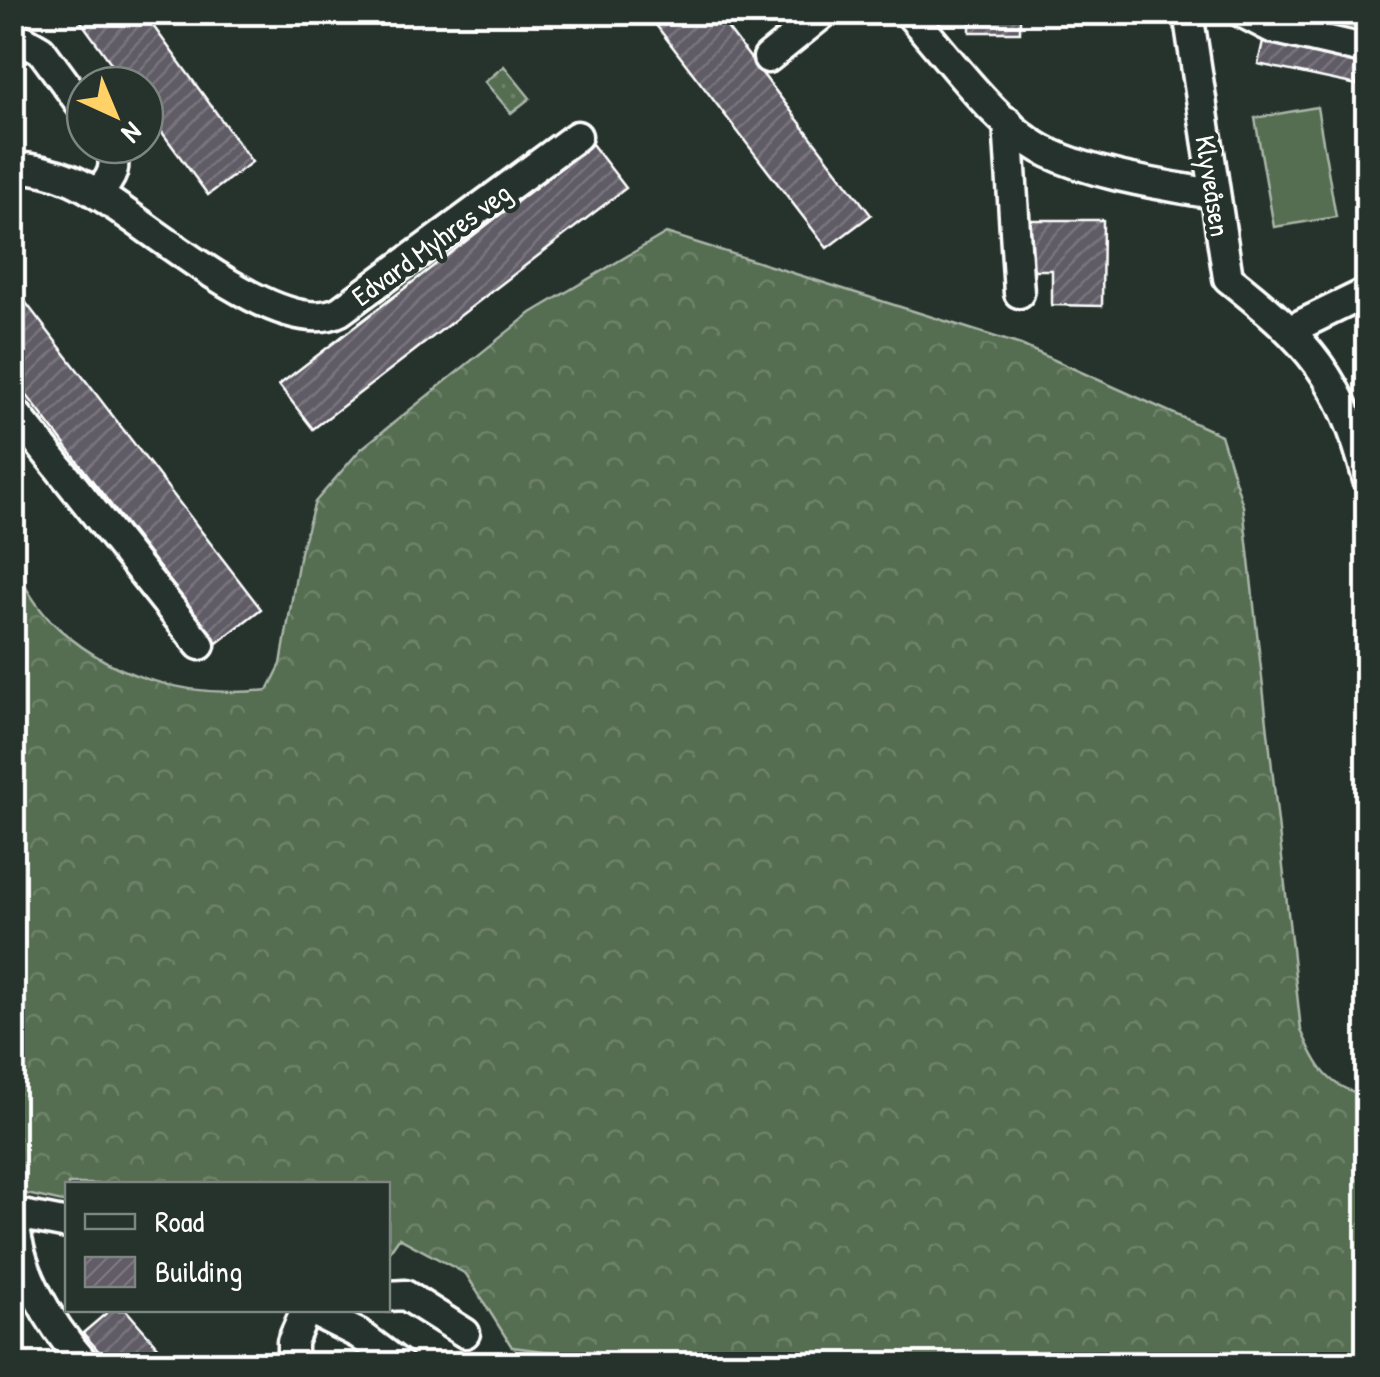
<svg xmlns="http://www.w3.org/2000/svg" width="1380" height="1377" font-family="'Patrick Hand',sans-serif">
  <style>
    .grass { fill: url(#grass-dots); stroke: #aab6a8; stroke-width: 2.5 }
    .forest { fill: url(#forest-crowns); stroke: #aab6a8; stroke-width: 2.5 }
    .pitch { fill: #556d51; stroke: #aab6a8; stroke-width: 2.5 }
    .building { fill: url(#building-hatch); stroke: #fff; stroke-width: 2.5 }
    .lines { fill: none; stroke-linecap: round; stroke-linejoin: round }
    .minor-casing { stroke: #fff; stroke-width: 35 }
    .minor { stroke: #26332d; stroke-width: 28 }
    .labels { text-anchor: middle; stroke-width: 9; stroke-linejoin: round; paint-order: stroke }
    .street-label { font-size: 28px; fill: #fff; stroke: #26332d }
  </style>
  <defs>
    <pattern id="grass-dots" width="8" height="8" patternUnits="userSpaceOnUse" patternTransform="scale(2.5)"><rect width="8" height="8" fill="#556d51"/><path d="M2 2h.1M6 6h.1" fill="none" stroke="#6e836b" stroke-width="1.8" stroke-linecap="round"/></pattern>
    <pattern id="forest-crowns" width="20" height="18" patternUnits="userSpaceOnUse" patternTransform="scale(2.5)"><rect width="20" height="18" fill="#556d51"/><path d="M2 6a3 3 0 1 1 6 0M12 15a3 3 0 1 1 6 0" fill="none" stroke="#6e836b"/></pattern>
    <pattern id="building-hatch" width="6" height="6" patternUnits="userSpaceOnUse" patternTransform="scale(2.5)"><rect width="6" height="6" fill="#615c66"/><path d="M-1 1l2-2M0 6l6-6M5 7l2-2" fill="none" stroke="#79747d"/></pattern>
  </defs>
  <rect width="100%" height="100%" fill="#26332d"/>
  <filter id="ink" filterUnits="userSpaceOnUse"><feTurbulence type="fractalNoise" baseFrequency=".01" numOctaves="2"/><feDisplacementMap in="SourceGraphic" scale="20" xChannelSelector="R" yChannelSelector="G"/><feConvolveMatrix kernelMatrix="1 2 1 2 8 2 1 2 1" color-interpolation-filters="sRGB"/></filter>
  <g filter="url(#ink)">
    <!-- grass -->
    <path class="grass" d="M504,66L530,98L511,113L485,82Z"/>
    <!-- forest -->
    <path class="forest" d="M666,233L1021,345L1221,435L1243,506L1301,1030C1317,1065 1326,1088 1367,1095V1364H645L512,1347L466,1274L399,1238L388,1254V1184H68L67,1203L13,1191V567C24,583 34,604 48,618C107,678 187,699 268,690L281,664L300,552L315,502L361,449L531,313Z"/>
    <!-- pitch -->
    <path class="pitch" d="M1317,107L1336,217L1274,227L1255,118Z"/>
    <!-- building -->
    <g class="building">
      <path d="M74,12H143L252,162L208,195L145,109V85H127Z"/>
      <path d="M646,12H715L871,215L827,248Z"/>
      <rect x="970" y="12" width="50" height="20"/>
      <path d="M1321,12H1368V29L1319,20Z"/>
      <path d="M1263,41L1362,61L1357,85L1258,64Z"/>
      <path d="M592,144L626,188L313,429L279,385Z"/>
      <path d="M1028,220H1103L1102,306L1052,305V270H1028Z"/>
      <path d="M20,295L261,609L217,643L12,376V301Z"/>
      <path d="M110,1310H126L173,1364H110L83,1333Z"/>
    </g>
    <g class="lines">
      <!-- minor casing -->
      <g class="minor-casing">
        <g id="minor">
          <path d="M908,12C946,54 998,129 1049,153C1098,176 1159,184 1212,194"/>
          <path d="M1188,12L1228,278C1310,343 1341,377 1368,480"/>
          <path d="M1241,12L1272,28L1359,48"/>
          <path d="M12,47L24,40L41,50L85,110"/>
          <path d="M768,58L825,12"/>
          <path d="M1008,122L1019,293"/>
          <path d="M12,167C33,168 53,172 72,180C133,207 275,345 340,311L577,136"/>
          <path d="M97,194C113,177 117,168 111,145"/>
          <path d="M1292,329L1368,292"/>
          <path d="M12,409L200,645"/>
          <path d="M12,1213L68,1224"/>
          <path d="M14,1213C16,1269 49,1323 85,1364"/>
          <path d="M388,1296L405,1295L465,1333"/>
          <path d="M311,1310L359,1334L399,1364"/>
          <path d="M292,1364V1342L306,1310"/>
        </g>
      </g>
      <!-- minor -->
      <use href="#minor" class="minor"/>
    </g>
  </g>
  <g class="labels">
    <!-- street labels -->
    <g class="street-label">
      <text transform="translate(1213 186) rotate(81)" y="10">Klyveåsen</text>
      <text transform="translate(431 244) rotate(-36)" y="10">Edvard Myhres veg</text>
    </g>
  </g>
  <!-- margin -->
  <rect width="1380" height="1377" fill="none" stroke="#26332d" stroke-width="50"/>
  <rect x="25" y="25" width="1330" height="1327" fill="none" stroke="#fff" stroke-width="4" filter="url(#ink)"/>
  <!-- legend -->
  <rect x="65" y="1182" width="325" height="130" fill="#26332d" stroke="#7d8581" stroke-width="2.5"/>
  <rect x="85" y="1214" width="50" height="15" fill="#26332d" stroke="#7d8581" stroke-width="2.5"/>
  <text x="155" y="1232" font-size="30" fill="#ffffff">Road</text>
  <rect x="85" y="1257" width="50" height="30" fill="url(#building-hatch)" stroke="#7d8581" stroke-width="2.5"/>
  <text x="155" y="1282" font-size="30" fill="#ffffff">Building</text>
  <!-- north arrow -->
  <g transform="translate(115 115) rotate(136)"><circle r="48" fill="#26332d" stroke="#7d8581" stroke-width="2.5"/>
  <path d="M0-8L18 38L0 25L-18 38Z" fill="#ffd166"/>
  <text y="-15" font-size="28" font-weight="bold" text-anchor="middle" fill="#ffffff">N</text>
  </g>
</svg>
